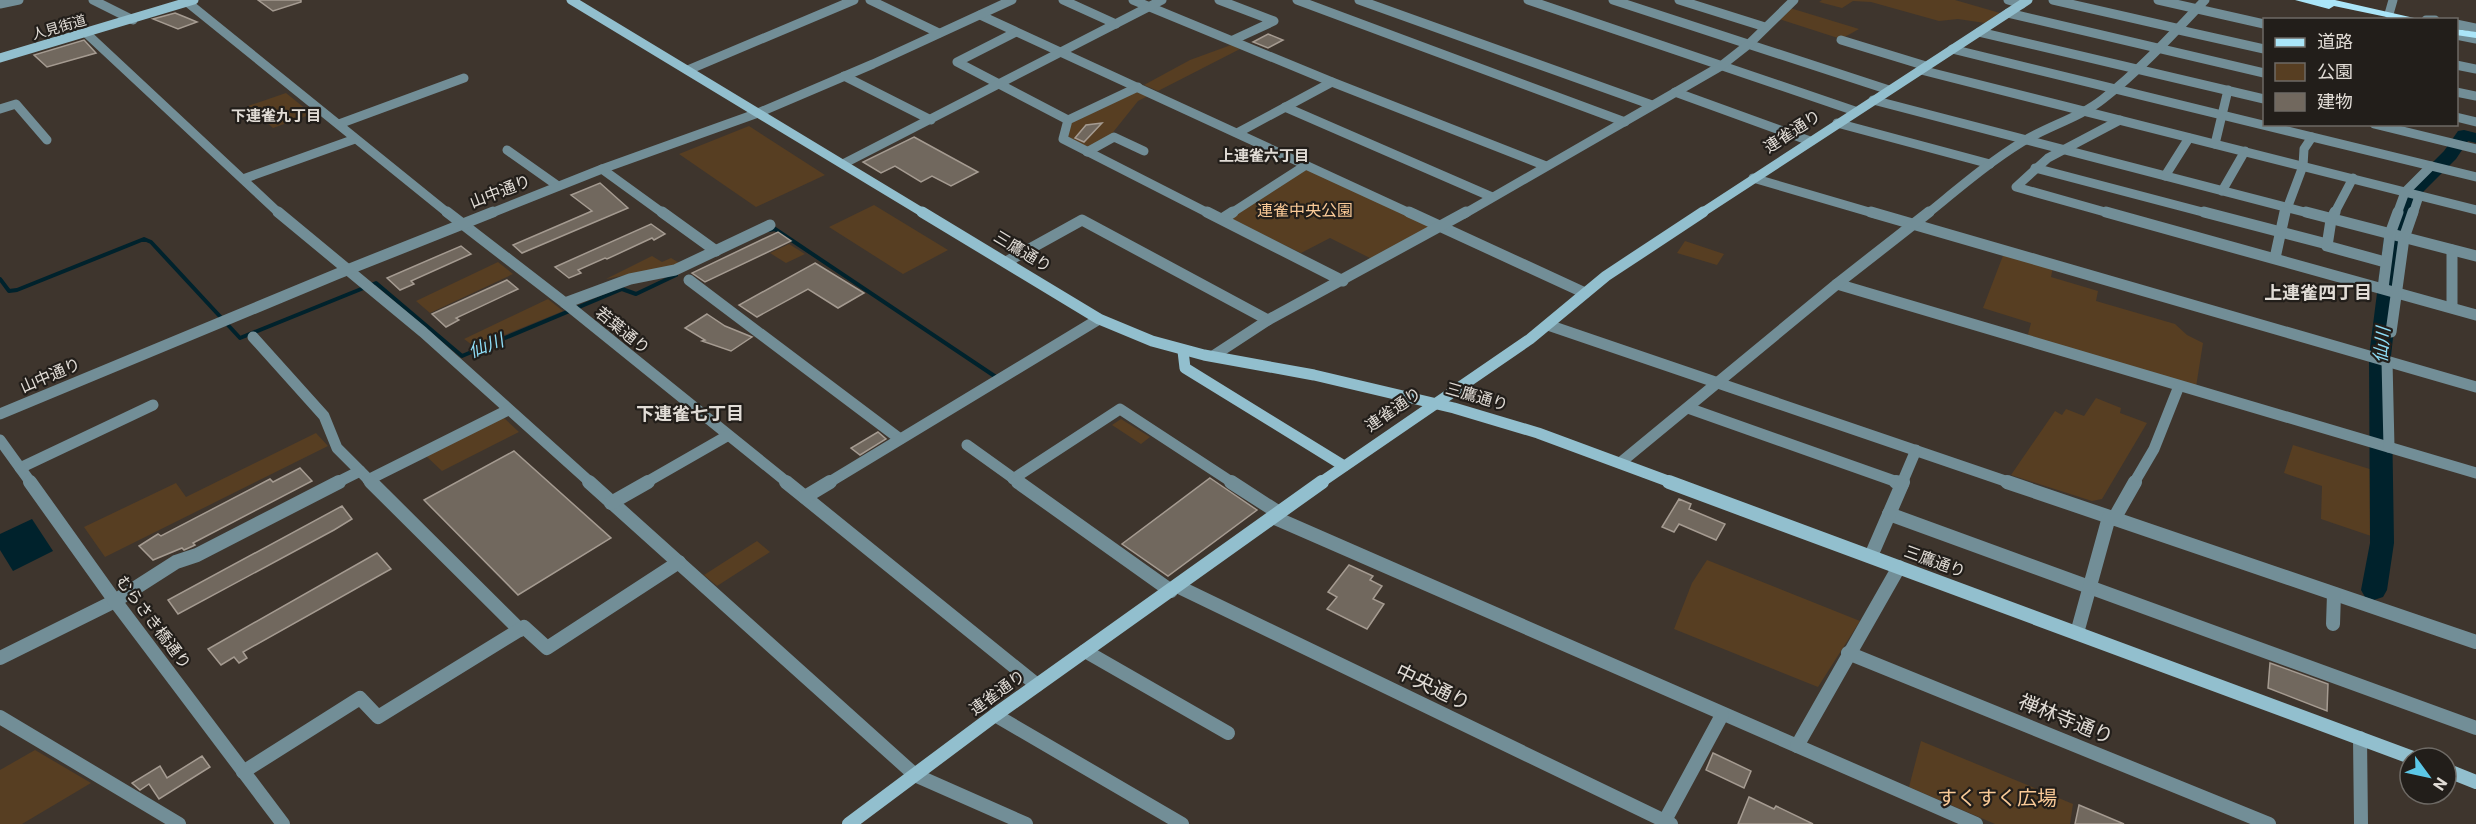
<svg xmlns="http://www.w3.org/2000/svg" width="2476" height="824" font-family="Roboto,'Noto Sans JP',sans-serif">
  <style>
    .green { fill: #573e22 }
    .water { fill: #00222c }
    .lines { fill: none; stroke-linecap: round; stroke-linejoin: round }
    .stream { stroke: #00222c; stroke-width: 4 }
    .river { fill: #00222c; fill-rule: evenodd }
    .building { fill: #71685e; stroke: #a59b91; stroke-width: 1.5 }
    .minor-far2 { stroke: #728e97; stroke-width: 9 }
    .minor-far1 { stroke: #728e97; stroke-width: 11 }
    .minor { stroke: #728e97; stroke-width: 14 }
    .tertiary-far2 { stroke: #728e97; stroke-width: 9 }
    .tertiary-far1 { stroke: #728e97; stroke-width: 11 }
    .tertiary { stroke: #728e97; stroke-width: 14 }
    .secondary-far2 { stroke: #92bfce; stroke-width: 9 }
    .secondary-far1 { stroke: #92bfce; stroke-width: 11 }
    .secondary { stroke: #92bfce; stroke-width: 14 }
    .primary { fill: #aae5f8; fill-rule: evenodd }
    .labels { text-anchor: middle; stroke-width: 4.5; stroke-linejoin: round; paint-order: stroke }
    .far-street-label { font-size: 14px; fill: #e1dcd6; stroke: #221e1a }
    .far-neighbourhood-label { font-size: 15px; font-weight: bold; fill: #e1dcd6; stroke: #221e1a }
    .street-label { font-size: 16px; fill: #e1dcd6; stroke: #221e1a }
    .park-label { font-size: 16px; fill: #faca97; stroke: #221e1a }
    .neighbourhood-label { font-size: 18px; font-weight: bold; fill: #e1dcd6; stroke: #221e1a }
    .water-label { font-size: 18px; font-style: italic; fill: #8ddcf6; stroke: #221e1a }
    .near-street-label { font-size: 20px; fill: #e1dcd6; stroke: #221e1a }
    .near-park-label { font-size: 20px; fill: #faca97; stroke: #221e1a }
  </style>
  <rect width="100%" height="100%" fill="#3e352d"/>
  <!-- green -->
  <g class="green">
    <path d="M1822,0H1955L2000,13L1985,23L1958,19L1939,21L1871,2L1853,1L1842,8L1819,2Z"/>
    <path d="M1790,8L1859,29L1841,39L1779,19Z"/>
    <path d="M1231,45L1240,49L1158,91L1144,85L1190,60Z"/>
    <path d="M1137,89L1150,95L1138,101L1110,136L1088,149L1068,139L1070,121Z"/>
    <path d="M286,93L312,114L273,128L248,106Z"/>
    <path d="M749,126L825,175L756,207L679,154Z"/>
    <path d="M1304,168L1432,226L1374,260L1330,238L1301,253L1228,218Z"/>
    <path d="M874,205L948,250L903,274L829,227Z"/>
    <path d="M1685,241L1724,254L1717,265L1677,253Z"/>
    <path d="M789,244L805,254L786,263L770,253Z"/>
    <path d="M2004,253L2053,267L2051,277L2098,291L2096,301L2175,324L2187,335L2203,343L2196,387L2027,338L2031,323L1983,308Z"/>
    <path d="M652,256L662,262L671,258L681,264L606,279Z"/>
    <path d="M498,262L513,274L430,313L416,301Z"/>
    <path d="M548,299L563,311L475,347L464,339Z"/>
    <path d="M2096,398L2121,408L2120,413L2147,423L2102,499L2092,501L2011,475L2055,411L2062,415L2066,409L2084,416Z"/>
    <path d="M503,417L519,432L442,471L425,455Z"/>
    <path d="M1121,419L1150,437L1141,444L1112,425Z"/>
    <path d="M316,433L328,446L105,557L84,527L176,483L186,497Z"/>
    <path d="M2293,445L2376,471L2377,538L2321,519L2322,486L2284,473Z"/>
    <path d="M757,541L770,552L717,586L704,575Z"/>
    <path d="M1707,560L1860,621L1818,687L1674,629L1692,583Z"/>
    <path d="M1921,741L2073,804L2070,824H1995L1909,787Z"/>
    <path d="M35,750L91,783L22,824H0V770Z"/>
  </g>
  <!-- water -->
  <path class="water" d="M32,519L53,551L13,571L0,550V534Z"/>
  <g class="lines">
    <!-- stream -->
    <g class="stream">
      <path d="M769,230L775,229L996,377"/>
      <path d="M0,279L9,291L17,290L144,239L151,242L240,338L376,283L462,356L622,289L636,294L676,275"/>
    </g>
    <!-- river -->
    <path class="river" d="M2464,130L2476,133V143L2468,141L2456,159L2418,197L2404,238L2391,356L2394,543L2387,590L2383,597L2374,600L2365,597L2361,590L2370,543L2369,356L2384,238L2400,195L2444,151L2458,131Z"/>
  </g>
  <!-- building -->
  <g class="building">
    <path d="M258,0H301V2L273,11Z"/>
    <path d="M175,13L185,17L197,22L178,29L153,19Z"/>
    <path d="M1268,34L1283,40L1268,48L1253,42Z"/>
    <path d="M84,40L96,53L47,67L34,55Z"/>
    <path d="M1102,123L1084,142L1075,138L1086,125Z"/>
    <path d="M914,137L978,172L951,186L932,176L921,182L895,166L881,173L863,162Z"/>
    <path d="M600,183L628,208L522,253L513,245L592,211L571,195Z"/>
    <path d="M651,224L665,234L654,240L652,238L607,259L605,258L578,270L581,273L569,278L555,267Z"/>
    <path d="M778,232L791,241L705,282L692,273Z"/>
    <path d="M461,246L471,254L411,281L414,284L400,290L387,278Z"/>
    <path d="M815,263L864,293L838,308L808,289L757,317L739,305Z"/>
    <path d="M507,280L518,289L456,318L459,320L446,327L432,314Z"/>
    <path d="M707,314L725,326L752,337L731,351L702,341L705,340L685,328Z"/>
    <path d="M878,432L886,439L860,455L851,448Z"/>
    <path d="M514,451L611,538L518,595L424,500Z"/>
    <path d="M300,468L312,481L193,543L195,545L193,546L184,550L182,548L153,560L139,546L158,534L161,536L270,479L273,482Z"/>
    <path d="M1210,478L1257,510L1168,576L1122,544Z"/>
    <path d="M1679,499L1691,504L1689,509L1725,524L1716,540L1679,524L1674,532L1662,527Z"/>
    <path d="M342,506L352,519L334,530L178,614L168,600Z"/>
    <path d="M377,553L391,569L243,652L247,658L239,663L234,657L221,665L208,649Z"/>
    <path d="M1349,565L1373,576L1370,580L1382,586L1373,599L1384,604L1367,629L1327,609L1337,597L1328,592Z"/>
    <path d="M2270,663L2328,684L2327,711L2268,688Z"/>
    <path d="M1713,753L1751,771L1744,788L1706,770Z"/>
    <path d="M202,756L210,767L159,799L149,784L140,790L132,783L160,766L167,778Z"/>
    <path d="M1749,797L1774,809L1776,806L1813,824H1738Z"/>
    <path d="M2079,805L2124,824H2075Z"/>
  </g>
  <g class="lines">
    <!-- minor-far2 -->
    <g class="minor-far2">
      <path d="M870,0L939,33"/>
      <path d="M1063,0L1116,24"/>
      <path d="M1133,0L1332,82L1546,166"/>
      <path d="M1219,0L1274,21L1233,40"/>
      <path d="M1297,0L1625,122"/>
      <path d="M1359,0L1652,105"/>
      <path d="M1528,0L1855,111"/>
      <path d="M1613,0L1889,90"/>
      <path d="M1679,0L1765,27"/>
      <path d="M2008,0L2022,4"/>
      <path d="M2053,0L2180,29"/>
      <path d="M2158,0L2264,24"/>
      <path d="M187,2L449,214"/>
      <path d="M0,4L19,0"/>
      <path d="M2008,13L2264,73"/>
      <path d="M2389,14L2393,0"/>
      <path d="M980,15L1412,214"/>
      <path d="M2426,20H2435"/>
      <path d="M2456,24L2476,28"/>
      <path d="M2179,30L2264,49"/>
      <path d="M1016,32L957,62L1068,120"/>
      <path d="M1979,32L2264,99"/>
      <path d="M86,33L280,214"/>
      <path d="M2456,35L2476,39"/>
      <path d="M1841,40L1926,66"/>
      <path d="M1952,49L2476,177"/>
      <path d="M2456,65L2476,69"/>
      <path d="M688,70L854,0"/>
      <path d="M1921,70L2476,210"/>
      <path d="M844,76L931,120"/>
      <path d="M1138,87L1068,120L1063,139L1210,214"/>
      <path d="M1675,92L1810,141"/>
      <path d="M2456,92L2476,96"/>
      <path d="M1873,100L2312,214"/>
      <path d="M1285,107L1492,197"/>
      <path d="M0,109L16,104L47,140"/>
      <path d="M2456,117L2476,122"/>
      <path d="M1837,123L1990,164"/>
      <path d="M339,124L464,78"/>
      <path d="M2374,124L2476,149"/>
      <path d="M1239,132L1332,82"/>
      <path d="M2215,144L2228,90"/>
      <path d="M507,150L558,186"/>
      <path d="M1087,152L1114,137L1144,151"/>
      <path d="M843,164L1162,0"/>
      <path d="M2035,168L2210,214"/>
      <path d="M602,169L664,214"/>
      <path d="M2165,176L2189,138"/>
      <path d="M1753,178L1876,214"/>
      <path d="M243,179L355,139"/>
      <path d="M2222,191L2245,151"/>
      <path d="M1230,214L1306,165"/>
      <path d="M1464,214L1721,66L1749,44L1794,0"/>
      <path d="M1927,214C1958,189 1988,163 2022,142C2048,126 2079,118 2103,99C2140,70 2173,34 2205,0"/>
      <path d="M2112,214L2016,187L2048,158L2120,120"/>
      <path d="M2285,214L2303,166L2304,149L2312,137"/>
      <path d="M2334,214L2353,178"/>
      <path d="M2397,214L2405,192L2431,166"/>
      <path d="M2413,214L2419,196"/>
    </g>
    <!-- minor-far1 -->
    <g class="minor-far1">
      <path d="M278,212L423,332L591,483"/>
      <path d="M447,212L565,303L788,483"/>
      <path d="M662,212L716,251"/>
      <path d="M1207,212L1343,281"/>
      <path d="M1409,212L1585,293"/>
      <path d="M1871,212L2476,387"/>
      <path d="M2106,212L2476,315"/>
      <path d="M2204,212L2327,244"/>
      <path d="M2306,212L2476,256"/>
      <path d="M2335,212L2331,220L2327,246L2385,262"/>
      <path d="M1222,219L1233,212"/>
      <path d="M2452,250V307"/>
      <path d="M2275,258L2285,212"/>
      <path d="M1006,262L1082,220L1268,320"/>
      <path d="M689,280L900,439"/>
      <path d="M1837,284L2476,473"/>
      <path d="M2383,288L2390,234L2398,212"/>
      <path d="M565,303L630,279L675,270L770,225"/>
      <path d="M1548,325L2011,483"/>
      <path d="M2391,332L2404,238L2413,212"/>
      <path d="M253,337L324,416L337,448L372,483"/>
      <path d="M1213,356L1268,320L1466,212"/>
      <path d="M2387,361L2389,447"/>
      <path d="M1688,408L1900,483"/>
      <path d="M967,445L1020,483"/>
      <path d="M1620,463L1837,284L1929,212"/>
      <path d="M20,468L153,405"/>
      <path d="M1013,479L1120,409L1233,483"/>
      <path d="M368,480L508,410"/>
      <path d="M336,483L360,471"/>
      <path d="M645,483L727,436"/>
      <path d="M828,483L1099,319"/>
      <path d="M1902,483L1916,450"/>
      <path d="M2134,483L2154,449L2179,386"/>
    </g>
    <!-- minor -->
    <g class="minor">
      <path d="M371,482L520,630"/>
      <path d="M589,482L915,775L1026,824"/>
      <path d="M786,482L1037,685"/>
      <path d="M1018,482L1171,591"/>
      <path d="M1231,482L1279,513"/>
      <path d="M1896,482L1902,484"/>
      <path d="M2007,482L2476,642"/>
      <path d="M805,497L830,482"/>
      <path d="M611,503L648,482"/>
      <path d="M1889,514L2476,728"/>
      <path d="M1273,517L1976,824"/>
      <path d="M1871,556L1903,482"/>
      <path d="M2333,624L2334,594"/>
      <path d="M2077,633L2109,517L2114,519L2135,482"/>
      <path d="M1085,651L1228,733"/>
      <path d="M1848,653L2269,824"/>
      <path d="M0,658L115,601L176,562L197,555L339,482"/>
      <path d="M995,715L1182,824"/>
      <path d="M0,717L179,824"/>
      <path d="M2360,738L2361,824"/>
      <path d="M1797,746L1899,567"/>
      <path d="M243,772L360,698L378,717L524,627L547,648L679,562"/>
      <path d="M1663,824L1722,715"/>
    </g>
    <!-- tertiary-far2 -->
    <g class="tertiary-far2">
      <path d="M93,0L133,20"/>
      <path d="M489,214L602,169L758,113L873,64L1012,0"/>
    </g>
    <!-- tertiary-far1 -->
    <g class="tertiary-far1">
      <path d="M0,414L337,274L493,212"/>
      <path d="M0,440L31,483"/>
    </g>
    <!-- tertiary -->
    <g class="tertiary">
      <path d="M30,482L115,601L283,824"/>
      <path d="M1177,586L1671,824"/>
    </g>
    <!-- secondary-far2 -->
    <g class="secondary-far2">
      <path d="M571,0L925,214"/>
      <path d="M0,58L194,0"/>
      <path d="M1700,214L2028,0"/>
    </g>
    <!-- secondary-far1 -->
    <g class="secondary-far1">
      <path d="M922,212L1099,319L1152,341L1204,355L1314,375L1454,408L1538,433L1673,483"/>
      <path d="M1183,351L1185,368L1344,466"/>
      <path d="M1320,483L1530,339L1606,276L1703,212"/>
    </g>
    <!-- secondary -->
    <g class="secondary">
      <path d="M1669,482L2413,758"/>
      <path d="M2446,770L2476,782"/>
      <path d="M849,824L995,715L1322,482"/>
    </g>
    <!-- primary -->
    <g class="primary">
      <path d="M2295,0H2335L2423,20H2401L2334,6L2329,9Z"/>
      <path d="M2456,29L2476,32V38L2456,35Z"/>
    </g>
  </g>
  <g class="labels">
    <!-- far-street labels -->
    <g class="far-street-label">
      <text transform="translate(59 27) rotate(-16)" y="5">人見街道</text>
    </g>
    <!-- far-neighbourhood labels -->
    <g class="far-neighbourhood-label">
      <text x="276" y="121">下連雀九丁目</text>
      <text x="1264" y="161">上連雀六丁目</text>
    </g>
    <!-- street labels -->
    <g class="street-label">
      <text transform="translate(1792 131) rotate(-33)" y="6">連雀通り</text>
      <text transform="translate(500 191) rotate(-21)" y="6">山中通り</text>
      <text transform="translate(1023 251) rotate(31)" y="6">三鷹通り</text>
      <text transform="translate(623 330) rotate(39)" y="6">若葉通り</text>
      <text transform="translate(50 375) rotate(-23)" y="6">山中通り</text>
      <text transform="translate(1477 396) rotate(16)" y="6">三鷹通り</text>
      <text transform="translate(1393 409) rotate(-35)" y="6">連雀通り</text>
      <text transform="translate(1935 561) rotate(20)" y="6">三鷹通り</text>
      <text transform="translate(154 622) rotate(53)" y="6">むらさき橋通り</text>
      <text transform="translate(997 692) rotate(-36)" y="6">連雀通り</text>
    </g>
    <!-- park labels -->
    <g class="park-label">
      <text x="1305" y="216">連雀中央公園</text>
    </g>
    <!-- neighbourhood labels -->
    <g class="neighbourhood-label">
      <text x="2318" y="299">上連雀四丁目</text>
      <text x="690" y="420">下連雀七丁目</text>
    </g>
    <!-- water labels -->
    <g class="water-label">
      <text transform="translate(2382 345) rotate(-85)" y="6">仙川</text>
      <text transform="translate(486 346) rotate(-21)" y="6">仙川</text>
    </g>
    <!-- near-street labels -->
    <g class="near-street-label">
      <text transform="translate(1433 687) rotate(26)" y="7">中央通り</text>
      <text transform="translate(2066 719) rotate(22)" y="7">禅林寺通り</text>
    </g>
    <!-- near-park labels -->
    <g class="near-park-label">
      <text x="1997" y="805">すくすく広場</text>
    </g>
  </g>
  <!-- legend -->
  <rect x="2263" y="18" width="195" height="108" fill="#221e1a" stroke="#6e6a65" stroke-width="1.5"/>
  <rect x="2275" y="38" width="30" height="9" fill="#aae5f8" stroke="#6e6a65" stroke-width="1.5"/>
  <text x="2317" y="48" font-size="18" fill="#e1dcd6">道路</text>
  <rect x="2275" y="63" width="30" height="18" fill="#573e22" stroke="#6e6a65" stroke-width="1.5"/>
  <text x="2317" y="78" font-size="18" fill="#e1dcd6">公園</text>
  <rect x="2275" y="93" width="30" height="18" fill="#71685e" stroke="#6e6a65" stroke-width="1.5"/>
  <text x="2317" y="108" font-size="18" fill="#e1dcd6">建物</text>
  <!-- north arrow -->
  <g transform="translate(2428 776) rotate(123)"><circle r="28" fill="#221e1a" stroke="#6e6a65" stroke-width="1.5"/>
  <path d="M0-4.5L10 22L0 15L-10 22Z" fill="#5cc7e7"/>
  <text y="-9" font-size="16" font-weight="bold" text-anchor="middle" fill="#e1dcd6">N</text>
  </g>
</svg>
